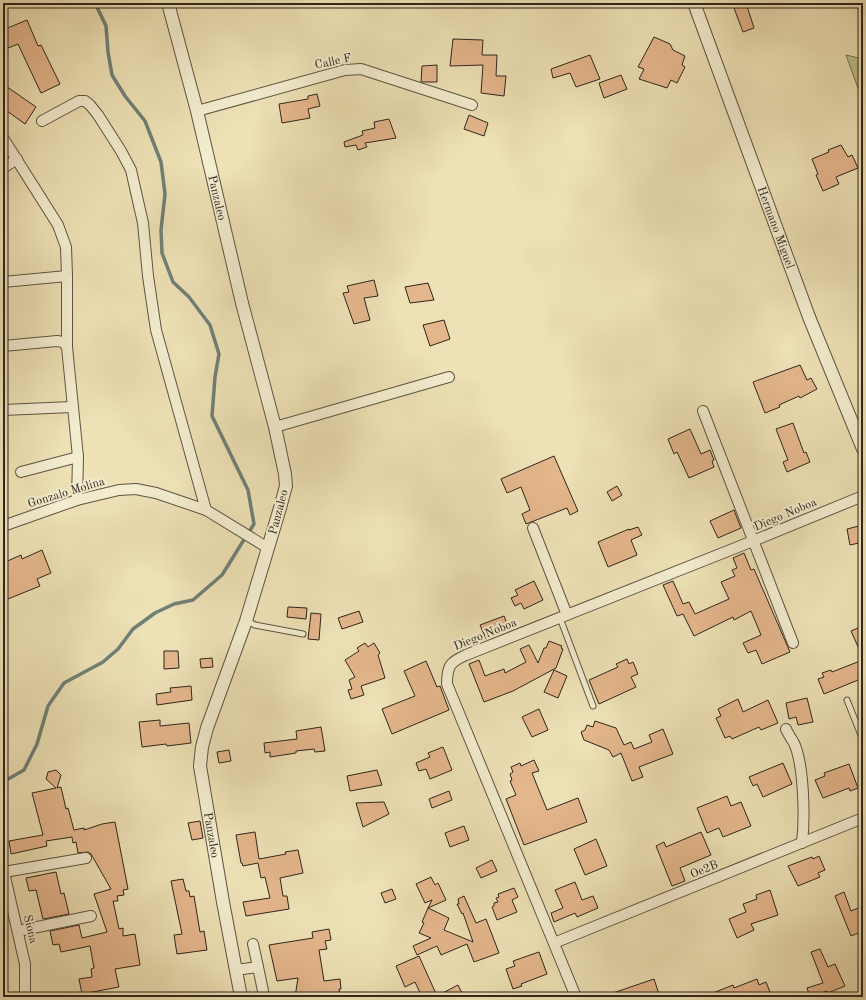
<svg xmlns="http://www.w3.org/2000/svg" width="866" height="1000" font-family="'Old Standard TT',serif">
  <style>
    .green { fill: #bdc18a; stroke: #767353 }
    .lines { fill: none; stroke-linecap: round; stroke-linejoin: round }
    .stream { stroke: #6f8077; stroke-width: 3.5 }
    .building { fill: #e4b68c; stroke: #2f251c }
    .service-casing { stroke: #5e5442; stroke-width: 7 }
    .minor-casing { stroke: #5e5442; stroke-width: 12 }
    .tertiary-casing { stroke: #5e5442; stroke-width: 14 }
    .service { stroke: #f3eccf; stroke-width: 5 }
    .minor { stroke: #f3eccf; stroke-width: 10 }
    .tertiary { stroke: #f3eccf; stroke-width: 12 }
    .labels { text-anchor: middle; stroke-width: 4; stroke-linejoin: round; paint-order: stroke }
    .street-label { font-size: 12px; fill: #2f251c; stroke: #f3eccf }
  </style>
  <rect width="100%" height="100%" fill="#ede1b5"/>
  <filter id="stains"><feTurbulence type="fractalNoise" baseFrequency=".005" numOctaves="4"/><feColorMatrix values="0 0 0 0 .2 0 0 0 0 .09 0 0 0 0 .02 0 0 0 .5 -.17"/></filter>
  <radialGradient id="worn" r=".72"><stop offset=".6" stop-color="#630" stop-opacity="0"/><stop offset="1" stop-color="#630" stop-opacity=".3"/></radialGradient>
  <!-- green -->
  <path class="green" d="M846,55L863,59V102Z"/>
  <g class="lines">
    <!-- stream -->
    <g class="stream">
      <path d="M95,3L106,26L108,52L112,75L125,96L145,121L161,162L165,194L161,230L162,253L173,282L189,297L210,325L219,354L215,377L212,416L248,490L254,524L249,532"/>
      <path d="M857,3L863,19"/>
      <path d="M3,782L24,770L37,744L48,706L64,683L103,662L118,649L133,629L155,613L174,604L193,600L222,575L245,538"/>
    </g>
  </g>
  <!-- building -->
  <g class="building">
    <path d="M746,3L754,28L743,32L734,8Z"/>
    <path d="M27,20L38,46L41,45L60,84L41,93L18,44L3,50V30Z"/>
    <path d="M654,37L670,44L673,50L685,56L682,65L685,67L677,83L671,80L667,88L639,79L644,69L638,67Z"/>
    <path d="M453,39L483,40L482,55H497L496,76H506L504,96L481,93L483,65L450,66Z"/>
    <path d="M590,55L600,79L576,87L570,73L553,78L551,69Z"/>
    <path d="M437,65V82H421L422,66Z"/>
    <path d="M621,75L627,89L604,98L599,83Z"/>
    <path d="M3,84L36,107L25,124L3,108Z"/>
    <path d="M317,94L320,106L308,109L310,118L282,123L279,104L308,99V96Z"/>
    <path d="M469,115L488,123L484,136L464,129Z"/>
    <path d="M389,119L396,138L365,143L367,147L358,150L356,145L345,147L344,142L363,135L362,131L375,128L374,122Z"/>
    <path d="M841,145L848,157L852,155L858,168L836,177L839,184L823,191L816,175L818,174L812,159L829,152L828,150Z"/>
    <path d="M374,280L378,296L364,298L370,320L354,324L343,293L349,292L347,286Z"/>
    <path d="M428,283L434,300L410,303L405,287Z"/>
    <path d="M444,320L450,339L430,346L423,325Z"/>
    <path d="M800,365L807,380L811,378L817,389L800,398L799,396L779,405L780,407L765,413L753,382Z"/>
    <path d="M793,423L804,453L806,452L810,462L787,472L783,462L788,460L776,429Z"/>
    <path d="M690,429L701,454L710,450L714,460L712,461L714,467L689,478L677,452L674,454L668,439Z"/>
    <path d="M554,456L578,511L570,515L567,508L526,524L522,514L530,510L521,487L507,493L501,479Z"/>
    <path d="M617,486L622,495L612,501L607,492Z"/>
    <path d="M734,510L741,528L718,538L710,521Z"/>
    <path d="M863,525V542L850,545L847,529Z"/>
    <path d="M638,527L642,535L631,540L637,555L608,567L598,542L629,529V530Z"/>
    <path d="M42,550L51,573L37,579L40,586L3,601V563L21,555L22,559Z"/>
    <path d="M744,553L751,570L754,569L790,652L762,664L756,650L748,653L743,643L761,635L751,611L734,620L733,617L694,636L683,614L677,616L663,585L673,581L683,604L689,602L695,614L729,599L721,582L735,576L732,570L737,568L733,558Z"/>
    <path d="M534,581L543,600L524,609L521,603L515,606L511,598L518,595L515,590Z"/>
    <path d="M288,607L307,608L306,619L287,617Z"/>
    <path d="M359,611L363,622L342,629L338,618Z"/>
    <path d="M311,613L321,614L319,640L308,639Z"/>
    <path d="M504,616L509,629L486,639L480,625Z"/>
    <path d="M860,627L863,634V658L851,631Z"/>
    <path d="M549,641L562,646L561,648L563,649L556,668L513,691L484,702L469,664L479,660L485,676L504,669L505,673L526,662L520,649L529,645L538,663L544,648H546Z"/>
    <path d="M365,643L368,647L374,643L380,653L378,655L385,678L361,686L364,695L351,699L348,690L352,689L349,680L355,677L345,660L359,651L357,648Z"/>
    <path d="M164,651H178L179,668L164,669Z"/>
    <path d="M212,658L213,667L201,668L200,659Z"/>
    <path d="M627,659L629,664L633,662L638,674L631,677L636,687L599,704L589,680L618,667L616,664Z"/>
    <path d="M426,661L437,687L440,686L449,710L392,734L382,709L415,696L404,671Z"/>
    <path d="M860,661L863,669V678L824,694L818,679L824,677L822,673L831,670L832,672Z"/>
    <path d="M554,670L567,676L558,698L544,692Z"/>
    <path d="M191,686L192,700L157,705L156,694L171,692L170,688Z"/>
    <path d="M807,698L813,722L798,725L796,717L789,719L786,703Z"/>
    <path d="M738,699L743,712L768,700L778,723L761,730L759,727L732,739L730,736L725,738L716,718L721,716L718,709Z"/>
    <path d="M539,709L548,730L532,737L522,717Z"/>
    <path d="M160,720V726L189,723L191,743L167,746L166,744L142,747L139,722Z"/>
    <path d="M595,721L616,728L624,745L631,742L634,749L652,742L649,735L663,729L673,754L639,767L643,777L632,781L621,753L613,757L609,750L584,740L581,732L585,730L587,725L593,727Z"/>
    <path d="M321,727L325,751L315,752L314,749L296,751V753L270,757V752L265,753L264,743L297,739L296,731Z"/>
    <path d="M443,747L452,770L430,779L426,769L419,771L416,763L430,757L428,753Z"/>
    <path d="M229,750L231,761L219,763L217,752Z"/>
    <path d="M534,760L539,771L532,773L547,810L578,798L587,822L524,845L506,799L516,795L510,781L512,780L510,774L513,772L511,767L520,763L521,766Z"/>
    <path d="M783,763L792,784L763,797L757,784L753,786L749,777Z"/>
    <path d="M849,764L858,788L850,791L849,788L823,798L815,780L825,776L824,773Z"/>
    <path d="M56,770L61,775L57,788L61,787L66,809L68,808L74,830L84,828V830L102,824L115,822L128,889L123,890L124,895L117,896L118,901H113L119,929L123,928V936L135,934L140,965L115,969L119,987L82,994L79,979L92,977L91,969L94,968L90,946L61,952L59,944L53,945L50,931L79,925L82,938L107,932L94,894L111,889L91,854L88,852L78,853L76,842L73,843L72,837L46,841L47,846L11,854L9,841L43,835L32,793L56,788L46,779L48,772Z"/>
    <path d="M377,770L382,785L350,791L347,776Z"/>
    <path d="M449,791L452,800L432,808L429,799Z"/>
    <path d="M727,796L731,806L741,802L751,826L723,837L719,828L707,833L697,808Z"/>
    <path d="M384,802L389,814L363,827L356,803Z"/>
    <path d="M200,821L203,838L192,840L188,823Z"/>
    <path d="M464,826L469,840L450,847L445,833Z"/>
    <path d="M255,832L259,859L286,854L285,852L298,850L303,873L280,878L283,896H287L289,909L246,916L243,902L270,898L265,877L261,878L258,863L243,866L242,863H241L236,835Z"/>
    <path d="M701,832L711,855L680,868L685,881L672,886L656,846L664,842L666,847Z"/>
    <path d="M596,839L607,866L585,875L574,849Z"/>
    <path d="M819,856L825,870L818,873L820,877L798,886L788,866L812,857L813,859Z"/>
    <path d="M492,860L497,871L481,878L476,868Z"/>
    <path d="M56,872L61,894L64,893L69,914L43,919L36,890L29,891L26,878Z"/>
    <path d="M431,877L435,885L438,883L446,900L428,908L432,900L425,903L416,884Z"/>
    <path d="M183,879L186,891H189L190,897L194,896L200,932L204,931L207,950L177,954L174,935L182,934L171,881Z"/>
    <path d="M575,882L582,900L593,896L598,908L577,917L575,913L554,922L551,913L563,908L555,890Z"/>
    <path d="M514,888L518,897L512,900L517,912L497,920L492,907L494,906V903L498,902L496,898L499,897L498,894Z"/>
    <path d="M392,889L396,899L385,903L381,893Z"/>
    <path d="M770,890L778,915L751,924L754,930L737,938L729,919L746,912L743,904L757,899L756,895Z"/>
    <path d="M844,892L851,911L863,906V931L851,936L835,896Z"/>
    <path d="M464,896L476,923L486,919L499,953L474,962L467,944L441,955L437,946L417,955L413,946L431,938L419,933L424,923L422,922L428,908L449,918L444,930L473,942L463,913L462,914L457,904H459L458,899Z"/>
    <path d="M329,929L331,940L325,941L327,949L319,950L324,981L340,979L341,989H339L340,997H295L298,978L277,981L269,945L313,938L312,932Z"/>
    <path d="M820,949L828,967L835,964L845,986L828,993L827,991L810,997L807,988L823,983L811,952Z"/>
    <path d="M539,952L547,974L521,984L522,986L513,989L506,969L515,966L513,961Z"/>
    <path d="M419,956L437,996L458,985L464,997H422L415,982L405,987L396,966Z"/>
    <path d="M654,979L660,997H607V995Z"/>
    <path d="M757,979L759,985L766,982L772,997H703L733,985L734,988Z"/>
  </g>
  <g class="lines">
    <!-- service casing -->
    <g class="service-casing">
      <g id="service">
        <path d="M560,618L593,706"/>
        <path d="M247,621L255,625L303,634"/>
        <path d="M847,700L863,740"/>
      </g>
    </g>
    <!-- minor casing -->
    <g class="minor-casing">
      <g id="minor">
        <path d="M197,111L345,70L361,69L472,105"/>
        <path d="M42,121L79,101H85L90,105L98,115L121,151L131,170L143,223L148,276L156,330L206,510"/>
        <path d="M3,138L58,225L66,247L67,276V347"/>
        <path d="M3,168L17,159"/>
        <path d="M3,282L67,276"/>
        <path d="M3,346L57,341L63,342L67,347L78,457L77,500"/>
        <path d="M3,410L72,407"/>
        <path d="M703,411L793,643"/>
        <path d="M275,427L449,377"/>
        <path d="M21,472L78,457"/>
        <path d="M3,526L77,500L119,490L136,489L156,493L206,510L268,548"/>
        <path d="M533,528L567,615"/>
        <path d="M786,729C788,734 791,738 794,743C804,765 805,818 802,843"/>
        <path d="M3,868L25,964V997"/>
        <path d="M4,872L86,858"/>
        <path d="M18,931L91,916"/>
        <path d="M554,943L863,818"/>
        <path d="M253,944L258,967"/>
        <path d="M236,970L258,967L263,991"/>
        <path d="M576,997L447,684C447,666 450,662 466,655L753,541L863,496"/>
      </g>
    </g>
    <!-- tertiary casing -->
    <g class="tertiary-casing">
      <g id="tertiary">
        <path id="s1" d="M168,3L197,111L242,303L275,427L285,474L286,486L280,508L246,621L207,728L202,747L200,766L223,902L241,997"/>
        <path id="s2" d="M694,3L809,317L863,449"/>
      </g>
    </g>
    <!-- service -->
    <use href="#service" class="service"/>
    <!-- minor -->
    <use href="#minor" class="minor"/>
    <!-- tertiary -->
    <use href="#tertiary" class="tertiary"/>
  </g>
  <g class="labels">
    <!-- street labels -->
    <g class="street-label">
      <text transform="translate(333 61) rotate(-12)" y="4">Calle F</text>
      <text dy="4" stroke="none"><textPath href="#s1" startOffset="201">Panzaleo</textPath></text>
      <text dy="4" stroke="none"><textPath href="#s2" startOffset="239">Hermano Miguel</textPath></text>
      <text transform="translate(66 492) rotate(-17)" y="4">Gonzalo Molina</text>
      <text transform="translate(278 512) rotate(-75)" y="4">Panzaleo</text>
      <text transform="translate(785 514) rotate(-23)" y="4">Diego Noboa</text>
      <text transform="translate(485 634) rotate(-22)" y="4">Diego Noboa</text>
      <text dy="4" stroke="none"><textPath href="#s1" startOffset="861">Panzaleo</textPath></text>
      <text transform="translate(704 869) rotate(-22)" y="4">Oe2B</text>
      <text transform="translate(31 929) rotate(77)" y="4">Siona</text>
    </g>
  </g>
  <!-- margin -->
  <rect width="866" height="1000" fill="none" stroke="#ede1b5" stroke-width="16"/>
  <rect x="4" y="4" width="858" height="992" fill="none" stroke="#2f251c" stroke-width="2"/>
  <rect x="8" y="8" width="850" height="984" fill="none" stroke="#2f251c"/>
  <rect width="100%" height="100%" filter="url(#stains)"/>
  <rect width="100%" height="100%" fill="url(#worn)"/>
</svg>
